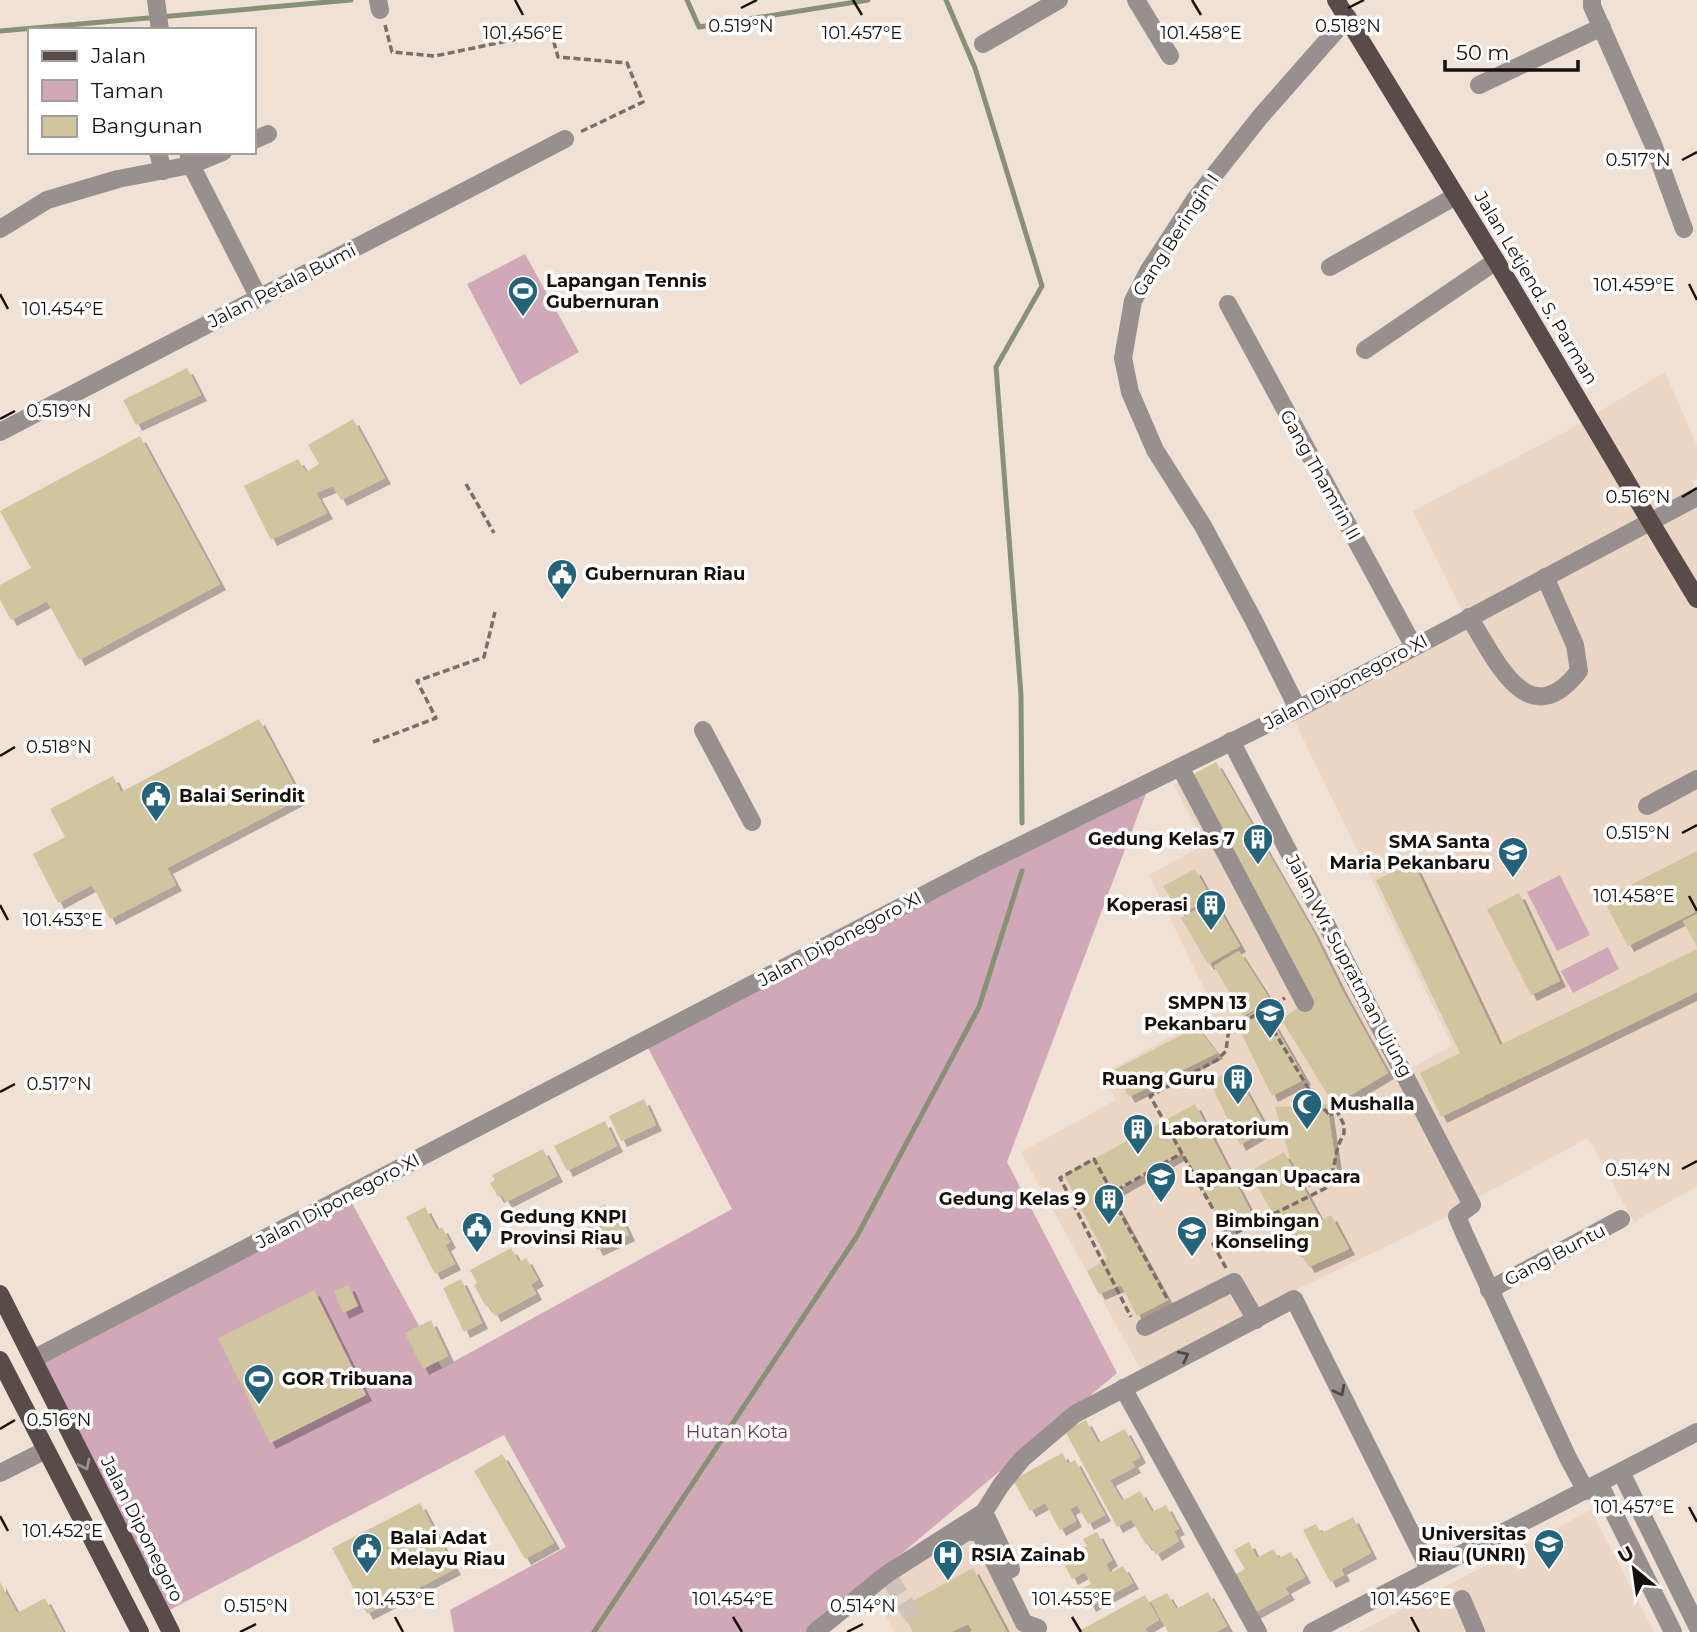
<svg xmlns="http://www.w3.org/2000/svg" width="1697" height="1632" font-family="Montserrat,sans-serif">
  <style>
    .built { fill: #ebd5c5 }
    .green { fill: #d0a8b8 }
    .lines { fill: none; stroke-linecap: round; stroke-linejoin: round }
    .stream { stroke: #889176; stroke-width: 5 }
    .building { fill: #d1c59f; filter: url(#shadow) }
    .minor-tunnel { stroke: #cfc2b8; stroke-width: 18; stroke-dasharray: 18 9; stroke-linecap: butt }
    .path { stroke: #796f68; stroke-width: 3.5; stroke-dasharray: 7 3.5; stroke-linecap: butt }
    .minor { stroke: #98908f; stroke-width: 18 }
    .major { stroke: #594b4a; stroke-width: 18 }
    .oneway { stroke: #504a47 }
    .oneway2 { stroke: #9b9392 }
    .ticks { fill: none; stroke: #15100c; stroke-width: 2.5 }
    .labels { text-anchor: middle; stroke-width: 7; stroke-linejoin: round; paint-order: stroke }
    .street-label { font-size: 18px; fill: #15100c; stroke: #fff }
    .poi-label { font-size: 18px; font-weight: bold; fill: #15100c; stroke: #fff; text-anchor: start }
    .park-label { font-size: 18px; fill: #703a52; stroke: #fff }
    .ticks-label { font-size: 18px; text-anchor: middle; fill: #15100c; stroke: #fff; stroke-width: 7; stroke-linejoin: round; paint-order: stroke }
  </style>
  <defs>
    <filter id="shadow"><feDropShadow dx="6" dy="6" stdDeviation="0" flood-color="#0004"/></filter>
  </defs>
  <rect width="100%" height="100%" fill="#f0e1d6"/>
  <!-- built -->
  <g class="built">
    <path d="M1665,372L1697,446V479L1692,482L1697,494V1186L1634,1222L1588,1138L1473,1200L1408,1070L1452,1045L1294,720L1470,626L1413,511L1567,431Z"/>
    <path d="M1216,762L1472,1205L1302,1287L1141,1370L1021,1152L1116,1100L1103,1073L1216,1013L1149,875L1205,844L1174,785Z"/>
    <path d="M1591,1510L1654,1632H1359Z"/>
    <path d="M973,1523L1038,1632H895L871,1593Z"/>
  </g>
  <!-- green -->
  <g class="green">
    <path d="M525,254L579,352L520,385L467,284Z"/>
    <path d="M1150,783L1007,1162L1117,1373L808,1632H454L450,1610L566,1547L504,1435L162,1614L34,1359L348,1196L442,1368L732,1209L644,1040Z"/>
    <path d="M1560,875L1590,935L1557,951L1527,892Z"/>
    <path d="M1608,947L1619,969L1573,993L1561,971Z"/>
  </g>
  <g class="lines">
    <!-- stream -->
    <g class="stream">
      <path d="M687,0L699,27L868,0"/>
      <path d="M946,0L975,68L1042,286L996,367L1021,695L1022,823"/>
      <path d="M0,31L351,0"/>
      <path d="M594,1632L857,1236L979,1007L1022,871"/>
    </g>
  </g>
  <!-- building -->
  <g class="building">
    <path d="M187,368L201,395L136,425L123,400Z"/>
    <path d="M353,419L385,478L341,500L333,486L316,493L327,513L271,540L244,486L298,459L306,472L319,464L308,445Z"/>
    <path d="M140,436L220,584L79,660L47,601L11,620L0,600V585L31,568L0,511Z"/>
    <path d="M259,719L301,798L167,868L176,885L110,919L92,885L58,903L33,854L65,837L50,809L113,776L121,792Z"/>
    <path d="M1216,762L1313,931L1341,988L1388,1073L1334,1105L1281,1019L1305,1003L1203,791L1189,777Z"/>
    <path d="M1697,851V911L1628,946L1603,899Z"/>
    <path d="M1413,862L1500,1045L1697,949V992L1441,1117L1420,1073L1460,1053L1376,880Z"/>
    <path d="M1195,869L1211,898L1181,914L1163,886Z"/>
    <path d="M1519,893L1560,981L1531,995L1487,909Z"/>
    <path d="M1214,900L1240,946L1208,964L1181,918Z"/>
    <path d="M1697,914V947L1683,921Z"/>
    <path d="M1239,951L1271,1001L1243,1016L1214,966Z"/>
    <path d="M1264,1007L1305,1079L1272,1096L1236,1023Z"/>
    <path d="M1197,1027L1217,1053L1129,1097L1114,1070Z"/>
    <path d="M1234,1069L1267,1129L1240,1145L1210,1082Z"/>
    <path d="M644,1099L656,1125L621,1141L609,1116Z"/>
    <path d="M1195,1104L1253,1216L1225,1231L1182,1153L1110,1194L1168,1300L1137,1316L1121,1285L1099,1294L1087,1271L1107,1259L1064,1175Z"/>
    <path d="M1327,1104L1337,1172L1303,1181L1289,1155L1275,1107Z"/>
    <path d="M605,1121L617,1146L567,1171L554,1146Z"/>
    <path d="M543,1149L557,1176L506,1202L502,1195L498,1197L490,1183L495,1180L492,1175Z"/>
    <path d="M1284,1152L1321,1220L1331,1215L1349,1249L1309,1267L1298,1250L1295,1251L1287,1238L1249,1172Z"/>
    <path d="M605,1204L608,1211L616,1207L629,1235L597,1250L584,1222L593,1218L590,1211Z"/>
    <path d="M425,1207L437,1230L442,1227L450,1242L445,1245L455,1264L435,1274L406,1217Z"/>
    <path d="M511,1248L519,1262L526,1258L538,1280L531,1284L536,1294L495,1316L489,1305L486,1307L474,1285L477,1283L470,1270Z"/>
    <path d="M461,1279L482,1323L464,1332L443,1288Z"/>
    <path d="M349,1285L358,1306L343,1313L334,1291Z"/>
    <path d="M314,1290L366,1395L270,1443L218,1338Z"/>
    <path d="M431,1320L448,1356L423,1369L405,1333Z"/>
    <path d="M1086,1420L1098,1443L1125,1429L1140,1457L1132,1462L1135,1467L1110,1480L1122,1501L1140,1491L1152,1512L1166,1505L1179,1529L1174,1531L1179,1541L1156,1555L1149,1543L1146,1545L1131,1519L1117,1527L1065,1431Z"/>
    <path d="M1062,1453L1068,1464L1075,1460L1105,1515L1088,1524L1077,1505L1070,1509L1076,1521L1060,1530L1045,1503L1030,1511L1013,1480Z"/>
    <path d="M502,1454L554,1543L525,1559L474,1471Z"/>
    <path d="M420,1503L455,1569L367,1614L332,1548Z"/>
    <path d="M1353,1517L1371,1553L1341,1569L1344,1575L1330,1582L1303,1530L1316,1524L1321,1533Z"/>
    <path d="M1097,1532L1112,1560L1106,1564L1110,1573L1123,1566L1133,1583L1090,1606L1081,1589L1091,1584L1085,1572L1072,1579L1062,1560L1087,1546L1083,1539Z"/>
    <path d="M1249,1542L1257,1558L1273,1549L1279,1558L1291,1552L1305,1577L1285,1588L1289,1594L1252,1614L1231,1577L1245,1569L1234,1550Z"/>
    <path d="M973,1568L1007,1632H973L968,1624L951,1632H913L900,1608Z"/>
    <path d="M0,1582L17,1613L45,1598L63,1632H0Z"/>
    <path d="M1208,1592L1227,1626L1216,1632H1168L1151,1601L1167,1593L1176,1609Z"/>
    <path d="M1145,1595L1159,1620L1145,1628L1147,1632H1077Z"/>
  </g>
  <g class="lines">
    <!-- minor-tunnel -->
    <path class="minor-tunnel" d="M890,1579L915,1619"/>
    <!-- path -->
    <g class="path">
      <path d="M385,25L392,52L435,56L551,32L558,57L627,63L643,102L578,133"/>
      <path d="M466,484L494,533"/>
      <path d="M373,742L436,718L417,681L484,657L495,612"/>
      <path d="M1112,1192L1094,1159L1060,1178L1131,1317"/>
      <path d="M1228,1236L1150,1096L1217,1060L1226,1051L1228,1035L1231,1029L1262,1011"/>
      <path d="M1226,1268L1213,1244L1326,1188L1330,1184L1338,1146L1344,1133V1125L1338,1113L1333,1108L1331,1116L1316,1101L1262,1011L1285,998"/>
      <path d="M1167,1298L1110,1194L1182,1153"/>
    </g>
    <!-- minor -->
    <g class="minor">
      <path d="M156,0L160,30"/>
      <path d="M378,0L380,10"/>
      <path d="M1136,0L1170,56"/>
      <path d="M1592,0V6L1653,144L1684,229"/>
      <path d="M983,44L1059,0"/>
      <path d="M1479,85L1602,27"/>
      <path d="M254,140L268,134"/>
      <path d="M158,152L163,171"/>
      <path d="M188,152L191,165L259,298"/>
      <path d="M0,229L47,200L118,179L191,165L223,152"/>
      <path d="M1330,267L1456,196"/>
      <path d="M1228,304L1414,647"/>
      <path d="M1365,350L1496,261"/>
      <path d="M0,432L565,139"/>
      <path d="M1469,617C1495,658 1528,737 1579,671L1575,645L1545,577"/>
      <path d="M1298,709L1254,621L1203,526L1155,450L1130,392L1123,358L1133,301L1149,270L1196,198L1260,117L1348,17"/>
      <path d="M703,730L752,822"/>
      <path d="M1231,741L1472,1205L1457,1216L1464,1233L1568,1458L1586,1491"/>
      <path d="M1180,767L1305,1003"/>
      <path d="M1647,806L1697,779"/>
      <path d="M1489,1290L1621,1219"/>
      <path d="M1145,1327L1234,1282L1256,1320"/>
      <path d="M33,1359L985,863L1298,709L1697,497"/>
      <path d="M1123,1388L1258,1632"/>
      <path d="M1621,1472L1697,1626"/>
      <path d="M0,1473L46,1450"/>
      <path d="M1599,1483L1673,1632"/>
      <path d="M984,1512L1011,1569"/>
      <path d="M954,1540L968,1531L980,1533L1024,1623L1038,1628"/>
      <path d="M1462,1599L1476,1632"/>
      <path d="M815,1632L887,1574L984,1512L1001,1485L1022,1459L1075,1414L1294,1299L1429,1569"/>
      <path d="M1312,1632C1440,1564 1569,1499 1697,1432"/>
    </g>
    <!-- major -->
    <g class="major">
      <path d="M1336,0L1496,261L1650,521L1697,599"/>
      <path d="M0,1294L171,1632"/>
      <path d="M0,1360L140,1632"/>
    </g>
  </g>
  <!-- one-way arrows -->
  <defs><path id="oneway-chevron" d="M-2-3.5L2.5 0L-2 3.5" fill="none" stroke-width="1.6" stroke-linecap="round" stroke-linejoin="round" transform="scale(1.75)"/></defs>
  <g class="oneway">
    <use href="#oneway-chevron" transform="translate(1184 1356) rotate(-27)"/>
    <use href="#oneway-chevron" transform="translate(1340 1391) rotate(63)"/>
  </g>
  <use class="oneway2" href="#oneway-chevron" transform="translate(85 1465) rotate(64)"/>
  <!-- ticks -->
  <path class="ticks" d="M515,0L523,15M853,0L862,15M1192,0L1201,15M741,8L757,0M1348,8L1364,0M1682,160L1697,152M1689,284L1697,300M0,294L8,309M0,419L15,411M1682,497L1697,488M0,756L15,747M1682,833L1697,825M1689,896L1697,911M0,905L8,920M0,1092L15,1084M1682,1169L1697,1161M0,1429L15,1420M1689,1507L1697,1522M0,1516L8,1531M395,1617L403,1632M733,1617L742,1632M1072,1617L1081,1632M1411,1617L1419,1632M240,1632L256,1624M847,1632L863,1624"/>
  <!-- icons -->
  <defs>
    <g id="stadium-pin" transform="scale(1.575)"><path d="M0 17L-7.5 6A9.5 9.5 0 1 1 7.5 6Z" fill="#246379" stroke="#fff"/><path d="M0-5a6.5 5 0 1 0 0 10a6.5 5 0 1 0 0-10ZM-3.5-1.8h7v3.6h-7Z" fill="#fff"/></g>
    <g id="civic-pin" transform="scale(1.575)"><path d="M0 17L-7.5 6A9.5 9.5 0 1 1 7.5 6Z" fill="#246379" stroke="#fff"/><path d="M-.6-6.5H3V-4.5H.6V-3L4-1V1h2V6H-6V1h2V-1L-.6-3ZM-1.2 2.5V6h2.4V2.5Z" fill="#fff"/></g>
    <g id="building-pin" transform="scale(1.575)"><path d="M0 17L-7.5 6A9.5 9.5 0 1 1 7.5 6Z" fill="#246379" stroke="#fff"/><path d="M-4-6H4V6H1V3H-1V6H-4ZM-2.5-4.3h1.7v1.8h-1.7ZM.8-4.3h1.7v1.8H.8ZM-2.5-1h1.7V.8h-1.7ZM.8-1h1.7V.8H.8Z" fill="#fff"/></g>
    <g id="school-pin" transform="scale(1.575)"><path d="M0 17L-7.5 6A9.5 9.5 0 1 1 7.5 6Z" fill="#246379" stroke="#fff"/><path d="M0-5L7-2L0 1L-7-2ZM-4 1L0 2.5L4 1V4Q0 6-4 4Z" fill="#fff"/></g>
    <g id="mosque-pin" transform="scale(1.575)"><path d="M0 17L-7.5 6A9.5 9.5 0 1 1 7.5 6Z" fill="#246379" stroke="#fff"/><path d="M3.5-4.9A6 6 0 1 0 3.5 4.9A5 5 0 1 1 3.5-4.9Z" fill="#fff"/></g>
    <g id="university-pin" transform="scale(1.575)"><path d="M0 17L-7.5 6A9.5 9.5 0 1 1 7.5 6Z" fill="#246379" stroke="#fff"/><path d="M0-5L7-2L0 1L-7-2ZM-4 1L0 2.5L4 1V4Q0 6-4 4Z" fill="#fff"/></g>
    <g id="hospital-pin" transform="scale(1.575)"><path d="M0 17L-7.5 6A9.5 9.5 0 1 1 7.5 6Z" fill="#246379" stroke="#fff"/><path d="M-5-5h3v3.5h4V-5h3V5h-3V1.5h-4V5h-3Z" fill="#fff"/></g>
  </defs>
  <g fill-rule="evenodd">
    <use href="#stadium-pin" x="523" y="291"/>
    <use href="#civic-pin" x="562" y="574"/>
    <use href="#civic-pin" x="156" y="796"/>
    <use href="#building-pin" x="1258" y="839"/>
    <use href="#school-pin" x="1513" y="852"/>
    <use href="#building-pin" x="1211" y="905"/>
    <use href="#school-pin" x="1270" y="1013"/>
    <use href="#building-pin" x="1238" y="1079"/>
    <use href="#mosque-pin" x="1307" y="1104"/>
    <use href="#building-pin" x="1138" y="1129"/>
    <use href="#school-pin" x="1161" y="1177"/>
    <use href="#building-pin" x="1109" y="1199"/>
    <use href="#civic-pin" x="477" y="1227"/>
    <use href="#school-pin" x="1192" y="1231"/>
    <use href="#stadium-pin" x="259" y="1379"/>
    <use href="#university-pin" x="1549" y="1544"/>
    <use href="#civic-pin" x="367" y="1548"/>
    <use href="#hospital-pin" x="948" y="1555"/>
  </g>
  <g class="labels">
    <!-- street labels -->
    <g class="street-label">
      <text transform="translate(1176 235) rotate(-57)" y="6">Gang Beringin I</text>
      <text transform="translate(282 286) rotate(-27)" y="6">Jalan Petala Bumi</text>
      <text transform="translate(1536 288) rotate(59)" y="6">Jalan Letjend. S. Parman</text>
      <text transform="translate(1320 475) rotate(61)" y="6">Gang Thamrin II</text>
      <text transform="translate(1346 682) rotate(-28)" y="6">Jalan Diponegoro XI</text>
      <text transform="translate(840 939) rotate(-28)" y="6">Jalan Diponegoro XI</text>
      <text transform="translate(1349 966) rotate(62)" y="6">Jalan Wr. Supratman Ujung</text>
      <text transform="translate(338 1201) rotate(-28)" y="6">Jalan Diponegoro XI</text>
      <text transform="translate(1555 1255) rotate(-28)" y="6">Gang Buntu</text>
      <text transform="translate(142 1529) rotate(63)" y="6">Jalan Diponegoro</text>
    </g>
    <!-- poi labels -->
    <g class="poi-label">
      <text x="546" y="287">Lapangan Tennis<tspan x="546" dy="21">Gubernuran</tspan></text>
      <text x="585" y="580">Gubernuran Riau</text>
      <text x="179" y="802">Balai Serindit</text>
      <text x="1235" y="845" text-anchor="end">Gedung Kelas 7</text>
      <text x="1490" y="848" text-anchor="end">SMA Santa<tspan x="1490" dy="21">Maria Pekanbaru</tspan></text>
      <text x="1188" y="911" text-anchor="end">Koperasi</text>
      <text x="1247" y="1009" text-anchor="end">SMPN 13<tspan x="1247" dy="21">Pekanbaru</tspan></text>
      <text x="1215" y="1085" text-anchor="end">Ruang Guru</text>
      <text x="1330" y="1110">Mushalla</text>
      <text x="1161" y="1135">Laboratorium</text>
      <text x="1184" y="1183">Lapangan Upacara</text>
      <text x="1086" y="1205" text-anchor="end">Gedung Kelas 9</text>
      <text x="500" y="1223">Gedung KNPI<tspan x="500" dy="21">Provinsi Riau</tspan></text>
      <text x="1215" y="1227">Bimbingan<tspan x="1215" dy="21">Konseling</tspan></text>
      <text x="282" y="1385">GOR Tribuana</text>
      <text x="1526" y="1540" text-anchor="end">Universitas<tspan x="1526" dy="21">Riau (UNRI)</tspan></text>
      <text x="390" y="1544">Balai Adat<tspan x="390" dy="21">Melayu Riau</tspan></text>
      <text x="971" y="1561">RSIA Zainab</text>
    </g>
    <!-- park labels -->
    <g class="park-label">
      <text x="737" y="1438">Hutan Kota</text>
    </g>
  </g>
  <g class="ticks-label">
    <text x="741" y="32">0.519°N</text>
    <text x="1348" y="32">0.518°N</text>
    <text x="523" y="39">101.456°E</text>
    <text x="862" y="39">101.457°E</text>
    <text x="1201" y="39">101.458°E</text>
    <text x="1638" y="166">0.517°N</text>
    <text x="1634" y="291">101.459°E</text>
    <text x="63" y="315">101.454°E</text>
    <text x="59" y="417">0.519°N</text>
    <text x="1638" y="503">0.516°N</text>
    <text x="59" y="753">0.518°N</text>
    <text x="1638" y="839">0.515°N</text>
    <text x="1634" y="902">101.458°E</text>
    <text x="63" y="926">101.453°E</text>
    <text x="59" y="1090">0.517°N</text>
    <text x="1638" y="1176">0.514°N</text>
    <text x="59" y="1426">0.516°N</text>
    <text x="1634" y="1513">101.457°E</text>
    <text x="63" y="1537">101.452°E</text>
    <text x="395" y="1605">101.453°E</text>
    <text x="733" y="1605">101.454°E</text>
    <text x="1072" y="1605">101.455°E</text>
    <text x="1411" y="1605">101.456°E</text>
    <text x="256" y="1612">0.515°N</text>
    <text x="863" y="1612">0.514°N</text>
  </g>
  <!-- legend -->
  <rect x="28" y="28" width="228" height="126" fill="#ffffff" stroke="#a19f9e" stroke-width="2"/>
  <rect x="42" y="51" width="35" height="10" fill="#594b4a" stroke="#a19f9e" stroke-width="2"/>
  <text x="91" y="63" font-size="21" fill="#15100c">Jalan</text>
  <rect x="42" y="80" width="35" height="21" fill="#d0a8b8" stroke="#a19f9e" stroke-width="2"/>
  <text x="91" y="98" font-size="21" fill="#15100c">Taman</text>
  <rect x="42" y="116" width="35" height="21" fill="#d1c59f" stroke="#a19f9e" stroke-width="2"/>
  <text x="91" y="133" font-size="21" fill="#15100c">Bangunan</text>
  <!-- north arrow -->
  <g transform="translate(1634 1569) rotate(331)" stroke="#ffffff" stroke-width="5" paint-order="stroke">
  <path d="M0-5L12 26L0 18L-12 26Z" fill="#15100c"/>
  <text y="-10" font-size="19" font-weight="bold" text-anchor="middle" fill="#15100c">U</text>
  </g>
  <!-- scale -->
  <path d="M1445 60v10h133v-10" fill="none" stroke="#15100c" stroke-width="3.5"/>
  <text x="1456" y="60" font-size="21" fill="#15100c" stroke="#ffffff" stroke-width="5" paint-order="stroke">50 m</text>
</svg>
